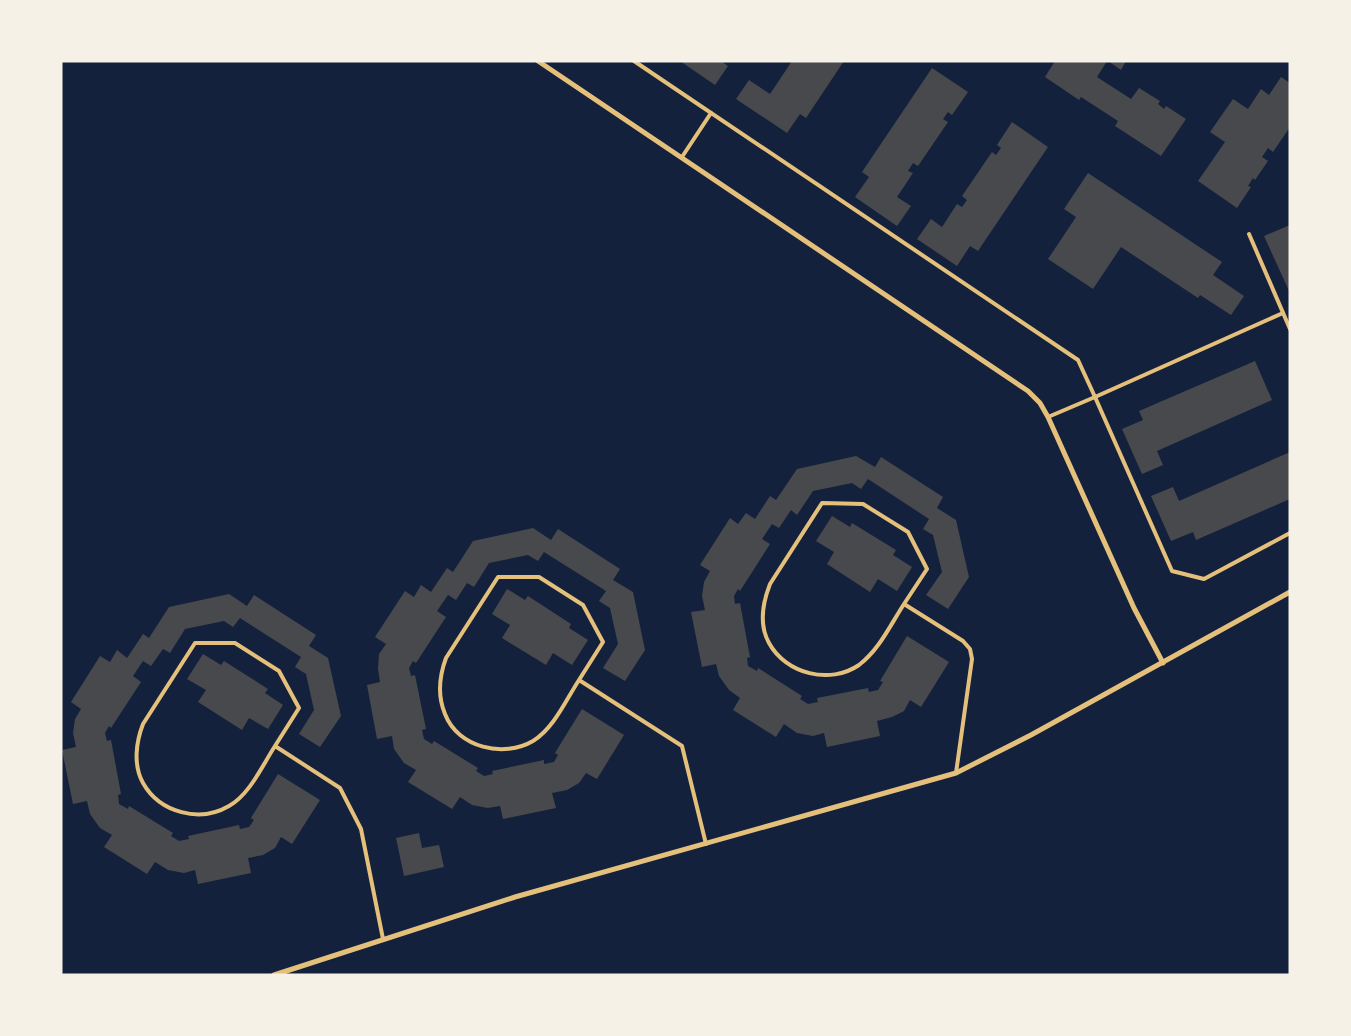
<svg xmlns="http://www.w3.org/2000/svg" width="1351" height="1036" font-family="'PT Serif',serif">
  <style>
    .building { fill: #48494c }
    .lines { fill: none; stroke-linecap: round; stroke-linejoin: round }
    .service { stroke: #e5c07b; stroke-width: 4 }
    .minor { stroke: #e5c07b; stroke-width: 5 }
  </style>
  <rect width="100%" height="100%" fill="#14213d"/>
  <!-- building -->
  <g class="building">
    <path d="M680,61H721L728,66L715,85Z"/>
    <path d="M792,61H844L806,118L800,114L787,133L736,99L749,80L770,94Z"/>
    <path d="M1055,61H1107L1097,77L1131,99L1139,88L1160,101L1158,104L1164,109L1166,106L1186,119L1161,156L1115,126L1118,121L1081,97L1079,100L1045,77Z"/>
    <path d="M1108,61H1126L1121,70Z"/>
    <path d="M932,68L968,92L952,115L948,112L943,119L948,122L918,166L913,163L908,171L913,173L897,197L911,206L897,226L855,197L869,177L862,172Z"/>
    <path d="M1281,77L1290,83V127L1273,152L1268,148L1262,157L1268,161L1255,180L1253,178L1248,186L1251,187L1237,208L1198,181L1225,142L1210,132L1233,99L1248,109L1261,89L1269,95Z"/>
    <path d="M1012,122L1048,147L978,251L970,246L957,266L917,239L931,219L942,227L957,204L962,207L967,200L962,196L992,152L996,155L1001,148L997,145Z"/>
    <path d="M1088,173L1222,262L1213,275L1244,296L1231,315L1200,295L1198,298L1121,247L1093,289L1048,259L1076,217L1064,209Z"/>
    <path d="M1290,225V293L1264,236Z"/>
    <path d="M1255,361L1272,400L1157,451L1163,465L1142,474L1122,429L1143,420L1139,411Z"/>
    <path d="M1290,452V499L1196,540L1193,532L1171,541L1151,496L1173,487L1179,501Z"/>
    <path d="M856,456L875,467L881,457L943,497L937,508L956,520L969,577L948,609L926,595L942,572L933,535L923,529L929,519L868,479L861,489L852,483L813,491L797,515L791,510L779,528L772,524L762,539L770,544L740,591L738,589L734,596L735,604L740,603L750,657L747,658L748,666L757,671L758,668L802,696L800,699L808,704L818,702L817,698L868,688L869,692L878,690L883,682L880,681L907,636L949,662L921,707L910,700L904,711L892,717L877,721L880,736L827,747L824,733L813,736L797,733L784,724L776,737L733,710L740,698L729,690L719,676L716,664L702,667L691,612L705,610L702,596L704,582L710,571L700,565L730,518L738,524L746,513L755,519L770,496L776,500L797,469Z"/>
    <path d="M832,516L850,527L852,523L896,550L893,555L912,567L897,591L878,579L870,592L827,564L834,552L816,541Z"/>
    <path d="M533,528L551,540L558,529L620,569L613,580L633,592L645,650L625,681L603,668L618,644L610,608L599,601L606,591L544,552L538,561L528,555L489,563L474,587L467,583L456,600L448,595L437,611L446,617L416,663L413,661L409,668L411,676L415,675L426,729L422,730L424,739L432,744L434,741L478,768L476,771L484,776L493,774L492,771L544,760V764L554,762L558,755L555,753L582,709L624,735L597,779L586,773L579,783L567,790L552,793L556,808L503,819L500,806L488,808L472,805L460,797L452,809L408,782L416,770L404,763L394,749L392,736L377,739L367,685L380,682L378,669L379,654L386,644L375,637L405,591L414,597L421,585L431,592L447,568L453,572L473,541Z"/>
    <path d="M507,589L525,600L528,596L571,624L569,628L588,640L572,665L553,653L546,665L502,638L510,625L492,614Z"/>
    <path d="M229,594L247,606L254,595L316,635L309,646L328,658L341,716L320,747L299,734L314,710L306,674L295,667L301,657L240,618L233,627L224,621L185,629L170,653L163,649L151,666L143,661L133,676L141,682L111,728L109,726L105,733L107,741L111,740L121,794L118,795L119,804L128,809L129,806L173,833L171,836L179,841L189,839L188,836L239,825L240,829L249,827L254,820L251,818L278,774L320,800L292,844L281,837L275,848L263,855L248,858L251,873L198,884L195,870L184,873L168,870L155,862L147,874L104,847L112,835L100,828L90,814L87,801L73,804L62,750L76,747L73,733L75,719L81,709L71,702L100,656L110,662L117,650L127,658L143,634L149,638L169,607Z"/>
    <path d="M203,654L221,665L224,661L268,689L265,693L283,705L268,729L249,718L242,730L198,702L206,690L187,679Z"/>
    <path d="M419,833L422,848L439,845L444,867L404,876L396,838Z"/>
  </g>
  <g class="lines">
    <!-- service -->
    <g class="service">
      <path d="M634,61L1078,360L1095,397L1283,313"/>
      <path d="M682,157L711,113"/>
      <path d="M1249,234L1290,329"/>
      <path d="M1048,417L1095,397L1172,571L1204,579L1290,533"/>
      <path d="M904,604C891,624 879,650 859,665C830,685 786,674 769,643C759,625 763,602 770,584L822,503L863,504L908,532L927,569L904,604L963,641L970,649L972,659L956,773"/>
      <path d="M579,680C566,700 554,728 533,741C504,758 458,748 445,714C437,695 439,677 446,658L498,577H539L583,605L603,642L579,680L682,746L706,844"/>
      <path d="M275,746C262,766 250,794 229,806C200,823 160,813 143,783C133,765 136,742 143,724L195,643H235L279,671L299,708L275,746L340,788L361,829L383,939"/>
    </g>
    <!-- minor -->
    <g class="minor">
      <path d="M538,61L1028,391L1040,403L1048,417L1134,608L1163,663"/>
      <path d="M274,975L515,897L956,773L1031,735L1290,592"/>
    </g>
  </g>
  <!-- border -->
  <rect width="1351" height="1036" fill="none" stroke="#f6f1e7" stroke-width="125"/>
</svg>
